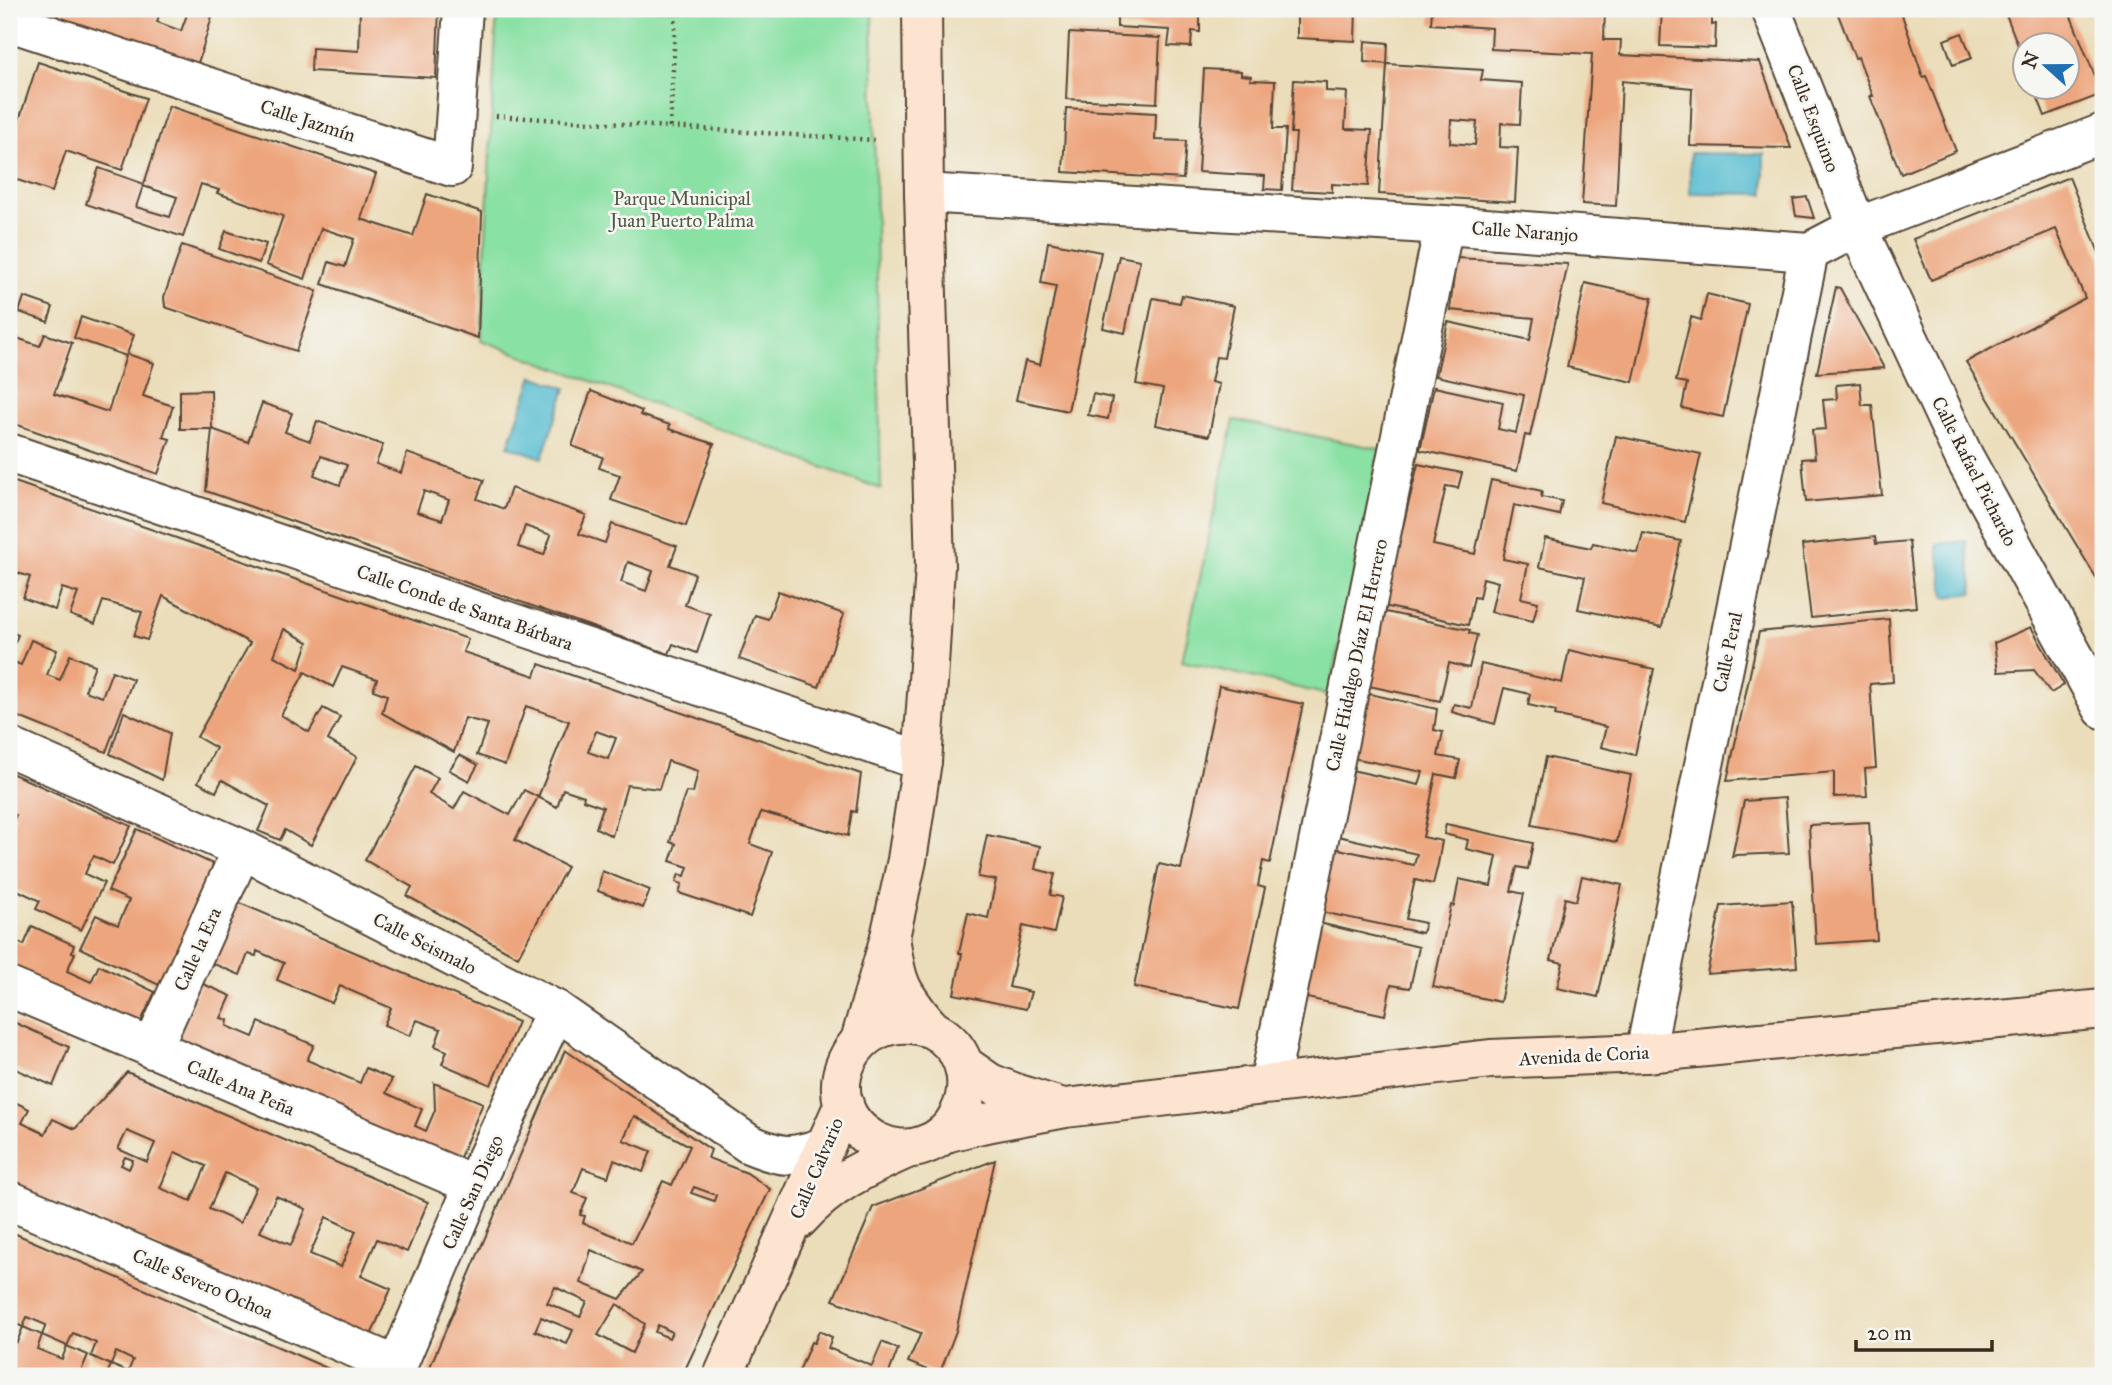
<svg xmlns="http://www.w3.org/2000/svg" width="2112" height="1385" font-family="'IM FELL Great Primer',serif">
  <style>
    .green { fill: #8ae1a4; stroke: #628661; stroke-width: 2 }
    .water { fill: #53bbd0; stroke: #477277; stroke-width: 2 }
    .building { fill: #eda57d; fill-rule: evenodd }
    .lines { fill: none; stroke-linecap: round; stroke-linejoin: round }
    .street-casing { stroke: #554535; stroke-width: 42 }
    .secondary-casing { stroke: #554535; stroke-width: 42 }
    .path { stroke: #554535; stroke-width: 4.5; stroke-dasharray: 2 5; stroke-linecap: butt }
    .street { stroke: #fff; stroke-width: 38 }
    .secondary { stroke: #fde4d0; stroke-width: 38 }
    .labels { text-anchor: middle; stroke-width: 5; stroke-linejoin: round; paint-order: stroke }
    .street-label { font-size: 19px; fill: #3b2a1e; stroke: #f6f6f2 }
    .park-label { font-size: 19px; fill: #4f5840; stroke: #f6f6f2 }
  </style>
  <rect width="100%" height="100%" fill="#f6f6f2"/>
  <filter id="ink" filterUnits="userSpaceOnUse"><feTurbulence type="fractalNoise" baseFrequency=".0143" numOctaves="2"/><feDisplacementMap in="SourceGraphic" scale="14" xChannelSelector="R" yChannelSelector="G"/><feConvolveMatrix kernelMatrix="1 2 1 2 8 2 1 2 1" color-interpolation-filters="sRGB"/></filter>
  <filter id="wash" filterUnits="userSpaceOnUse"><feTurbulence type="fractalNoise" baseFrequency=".00686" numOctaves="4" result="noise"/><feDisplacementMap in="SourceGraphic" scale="28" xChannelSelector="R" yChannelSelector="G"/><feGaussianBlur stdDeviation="1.57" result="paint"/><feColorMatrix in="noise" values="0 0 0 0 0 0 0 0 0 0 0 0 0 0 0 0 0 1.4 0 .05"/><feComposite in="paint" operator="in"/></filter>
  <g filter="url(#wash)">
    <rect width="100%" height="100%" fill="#ebddb9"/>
    <!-- green -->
    <g class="green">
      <path d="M497,9H872L881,489L481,340Z"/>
      <path d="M1234,420L1380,449L1329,695L1182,661Z"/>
    </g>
    <!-- water -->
    <g class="water">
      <path d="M1690,153L1764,154V194L1690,193Z"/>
      <path d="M533,376L566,388L542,458L508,446Z"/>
      <path d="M1966,541L1974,593L1945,597L1937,544Z"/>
    </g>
    <g id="blocks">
      <!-- building -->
      <g class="building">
        <path d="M60,9H161L157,22L181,31L189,9L212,17L195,73L54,27Z"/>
        <path d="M360,9H439L436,78L311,71L312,48L359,51Z"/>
        <path d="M1117,9H1200V32L1192,31L1191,47L1168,46L1170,30L1117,27Z"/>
        <path d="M1338,9H1356L1355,41L1297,38V10L1338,11Z"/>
        <path d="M1432,9H1605L1604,40H1621L1620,55L1760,62L1791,148L1690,146L1692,88L1622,81L1616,206L1582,204L1592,54L1491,49L1492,28L1431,24Z"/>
        <path d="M1662,9H1712V25L1716,24L1715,48L1660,46Z"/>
        <path d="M1836,9H1900L1923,77L1926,76L1956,151L1901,174L1870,96H1873L1858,57L1855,58Z"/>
        <path d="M2004,9H2068L2102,94L2045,116L2034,88H2067V46H2024V61Z"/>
        <path d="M1069,33L1160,38L1157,103L1066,99Z"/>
        <path d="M1962,33L1972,58L1953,65L1944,40Z"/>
        <path d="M1365,41L1388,43L1387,64L1364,62Z"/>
        <path d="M38,62L146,98L122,170L66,151L52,192L9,177V151Z"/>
        <path d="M1387,64L1483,70L1481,80L1522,83L1520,124L1501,123L1500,147L1518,148L1515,202L1379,194ZM1451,120L1477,122L1475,145L1450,143Z"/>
        <path d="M1204,69L1241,71V75L1251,76L1250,80L1275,81L1273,129H1286L1282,190L1264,189L1265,176L1198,172Z"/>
        <path d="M1294,80L1326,82V91L1347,92L1345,129L1372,130L1368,186L1332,184V192L1292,190L1296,133H1291Z"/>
        <path d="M169,106L376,174L361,219L413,236L427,194L482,212L478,338L322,284L329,262L345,267L354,239L321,228L305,279L266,265L283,216L217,193L219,190L201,184L183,237L86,204L99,168L144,184ZM143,186L177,197L170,217L136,207Z"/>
        <path d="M1066,108L1156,113L1155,140L1186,141L1183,179L1063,172Z"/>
        <path d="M2069,177L2103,263V589L1966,362L2085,298L2056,229L1931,280L1913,239Z"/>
        <path d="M1807,197L1814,218L1796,216L1793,199Z"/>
        <path d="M226,231L266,244L259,263L219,249Z"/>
        <path d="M1048,242L1101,252L1068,411L1016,400L1025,361L1040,365L1050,317L1056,286L1041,283Z"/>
        <path d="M182,245L317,291L296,351L165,307L164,297Z"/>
        <path d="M1119,256L1140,260L1125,333L1103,328Z"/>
        <path d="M1456,258L1568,264L1530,436L1525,435L1517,471L1420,450L1434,387L1503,402L1498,429L1516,433L1523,401L1524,395L1436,376L1448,322L1530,340L1534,318L1450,310Z"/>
        <path d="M1585,283L1652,298L1633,382L1567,367Z"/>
        <path d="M1836,287L1840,288L1884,368L1817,373Z"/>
        <path d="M1707,294L1748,304L1723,417L1682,408L1687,383L1676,381L1691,317L1701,320Z"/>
        <path d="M1182,295L1234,306L1224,358L1216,357L1211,382L1219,384L1209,436L1156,425L1163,389L1136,384L1153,298L1180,303Z"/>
        <path d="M24,297L53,307L48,322L19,312Z"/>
        <path d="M9,311L18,314L11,336L40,346L45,334L72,343L54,394L108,412L126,356L74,338L81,317L134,335L127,354L154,363L143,396L173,406L163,437L170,439L158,474L9,422Z"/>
        <path d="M1860,383L1862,405H1872L1882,495L1806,502L1802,459L1815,458L1812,430L1826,429L1823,400L1837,399L1836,385Z"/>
        <path d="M211,390L212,429L248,442L262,403L292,413L285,432L310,441L317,421L383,445L376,464L401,473L407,453L484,480L477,499L504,509L511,488L586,515L579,534L605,543L612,524L677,546L670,565L695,574L685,605L710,614L697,653L673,644L669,654L206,491L212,429H180V391ZM321,456L347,465L340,485L314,475ZM424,491L449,500L442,520L417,512ZM525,526L551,535L544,555L518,547ZM628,562L653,571L646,591L621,582Z"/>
        <path d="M591,391L642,411L640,415L670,425L669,429L714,444L686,526L611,500L620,475L599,468L603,457L572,446Z"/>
        <path d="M1093,394L1112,398L1108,419L1088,415Z"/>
        <path d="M1616,436L1701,454L1685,522L1601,503Z"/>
        <path d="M1418,464L1462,473L1458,488L1446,486L1433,545L1475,554L1491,480L1542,491L1541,497L1562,501L1559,515L1514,505L1503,559L1528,564L1521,598L1538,602L1533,621L1491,612L1498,582L1483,578L1479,598L1474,597L1468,625L1384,606Z"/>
        <path d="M9,480L468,639L463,652L535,676L539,664L861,774L856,812L852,811L848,836L761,812L750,844L772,852L750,917L727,909L679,893L682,884L676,882L679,874L685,876L688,867L670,861L676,844L670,842L677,818L686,792L693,793L698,771L668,761L659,789L627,785L612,836L596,828L603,807L583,800L584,796L563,789L557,807L538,797L569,721L526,706L505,765L477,755L488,724L465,718L454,752L382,713L387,695L373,690L377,679L342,667L333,687L305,672L281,715L309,732L323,708L340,717L328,740L357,757L311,845L285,830L280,840L258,831L269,806L222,780L216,792L198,782L216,748L197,737L250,643L163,596L147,640L134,636L142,612L103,601L95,624L70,615L78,593L62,588L55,610L23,598L30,577L15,572L9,588ZM284,629L308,642L299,669L274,656ZM596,731L616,738L608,759L588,752Z"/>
        <path d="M1643,533L1681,541L1662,627L1578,609L1585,577L1539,567L1545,538L1591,548L1593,543L1638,553Z"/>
        <path d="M1875,537L1876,544L1909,541L1916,607L1811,618L1802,545Z"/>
        <path d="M778,591L844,614L819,687L739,659L755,615L768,619Z"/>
        <path d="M1381,611L1470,630L1469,633L1477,635L1469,668L1449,663L1440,701L1364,685Z"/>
        <path d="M1889,619L1893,682L1870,684L1876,768L1865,769L1867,796L1834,797V772L1727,781L1759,632Z"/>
        <path d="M2031,627L2064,685L2051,693L2034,670L1998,672L1994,643Z"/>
        <path d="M9,631L18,635L9,656Z"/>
        <path d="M31,640L57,650L47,675L60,680L70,655L95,665L85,691L102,697L112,671L133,679L106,752L9,713V660L21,665Z"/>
        <path d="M1569,650L1654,669L1635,755L1601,747L1606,727L1555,715L1556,711L1528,705L1530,694L1504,688L1495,724L1452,712L1454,704L1472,708L1481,664L1562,683Z"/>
        <path d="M1219,686L1303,704L1270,863L1263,861L1258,886L1265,888L1239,1009L1134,987L1159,864L1181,869Z"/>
        <path d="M1361,692L1437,709L1434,730L1443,732L1438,756L1460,760L1456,778L1436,774L1423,837L1442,841L1438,864L1433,884L1415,880L1406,919L1425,923L1422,933L1317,911L1329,847L1414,865L1417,854L1333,835L1347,769L1419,785L1423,772L1348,757Z"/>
        <path d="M124,712L170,733L162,780L110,754Z"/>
        <path d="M460,755L478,765L469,781L449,770Z"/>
        <path d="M1546,757L1631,775L1617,842L1532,825Z"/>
        <path d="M416,766L438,778L429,794L454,809L464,791L510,815L524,790L538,797L515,840L567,867L518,957L407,896L412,887L365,860Z"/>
        <path d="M11,773L131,826L113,865L94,856L90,862L85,874L104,883L81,930L36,909L40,901L9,886V830L16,815L9,812Z"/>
        <path d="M1785,798L1789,853L1736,855L1732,857L1744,801Z"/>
        <path d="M1869,822L1877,940L1816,944L1809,825Z"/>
        <path d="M1446,824L1533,843L1528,869L1517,867L1511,891L1524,894L1500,1002L1433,987L1451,905L1454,906L1459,879L1491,886L1497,856L1466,849L1468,840L1444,834Z"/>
        <path d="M137,829L215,865L159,985L80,948L96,915L118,925L129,900L108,891Z"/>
        <path d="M987,835L1040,846L1035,869L1055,874L1050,895L1062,897L1054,933L1023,926L1009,987L1031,992L1026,1009L954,994L962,954L959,953L968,913L988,918L996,880L978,877Z"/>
        <path d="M602,871L650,890L643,908L598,891Z"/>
        <path d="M1582,876L1622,885L1598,997L1557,988L1563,963L1551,960L1565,898L1576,901Z"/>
        <path d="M235,901L518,1022L491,1085L442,1064L447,1051L435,1046L441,1029L417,1020L410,1036L384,1025L391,1008L340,986L332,1003L277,980L284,963L257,951L256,956L248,954L240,975L209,962Z"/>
        <path d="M1792,901L1797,967L1707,974L1721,906Z"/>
        <path d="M1315,922L1419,947L1410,988L1391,985L1385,1015L1298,996Z"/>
        <path d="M32,926L74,945L72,952L75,953L67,971L91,982L99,965L155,992L138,1028L9,972V938L24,945Z"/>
        <path d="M201,983L231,996L221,1018L228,1020L227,1026L253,1037L259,1022L314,1045L307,1060L360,1083L366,1068L392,1079L386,1093L422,1109L415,1126L426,1131L435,1110L434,1083L483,1103L456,1167L175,1044Z"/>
        <path d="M9,1020L69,1047L53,1086L9,1066Z"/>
        <path d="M565,1050L711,1150L708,1158L747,1173L770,1189L682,1376H426ZM634,1116L690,1146L672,1185L663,1181L632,1243L583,1223L585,1216L580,1215L587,1198L573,1193L583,1168L608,1177L614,1160L643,1172L651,1151L623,1140ZM694,1187L716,1195L714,1201L691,1193ZM591,1250L642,1272L620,1299L581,1283ZM555,1287L587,1302L580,1317L547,1303ZM617,1304L645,1324L632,1353L598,1335ZM541,1317L573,1330L567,1344L535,1331ZM658,1325L672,1332L669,1338L655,1332Z"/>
        <path d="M127,1072L428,1202L407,1252L377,1239L361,1276L391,1289L369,1340L9,1183V1099L29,1109L22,1123L45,1134L53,1119L75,1129ZM127,1131L155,1143L147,1162L118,1149ZM175,1152L206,1166L191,1201L160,1188ZM125,1157L133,1160L129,1169L121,1165ZM225,1173L256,1187L240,1223L209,1209ZM276,1196L306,1209L291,1245L260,1232ZM326,1217L356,1231L341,1267L310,1254Z"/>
        <path d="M995,1160L956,1331L939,1375L908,1362L921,1333L833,1300L873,1207Z"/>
        <path d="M9,1231L276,1346L345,1376H173L161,1371L158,1376H136L130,1373L129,1376H106L111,1365L91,1356L96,1343L73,1333L67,1346L42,1335L46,1325L27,1317L23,1327L9,1321V1300L11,1294L9,1293ZM116,1352L133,1360L128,1372L111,1365Z"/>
        <path d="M23,1327L42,1335L37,1349L62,1359L67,1346L88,1355L79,1376H9V1338L17,1342Z"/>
        <path d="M819,1331L832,1337L828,1348L872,1366L882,1342L898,1349L889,1373L890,1376H797L811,1342L814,1343Z"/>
      </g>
    </g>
  </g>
  <g filter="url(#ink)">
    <use href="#blocks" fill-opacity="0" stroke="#554535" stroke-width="2"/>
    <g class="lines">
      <!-- street casing -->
      <g class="street-casing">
        <g id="street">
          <path d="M1771,9L1857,227L1964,457L2103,709"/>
          <path d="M13,23L452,167L463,9"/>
          <path d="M924,193L1444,225L1809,252L1857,227L2103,133"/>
          <path d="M9,453L922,761"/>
          <path d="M9,747L242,849L556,1010L749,1144C781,1157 791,1159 823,1147"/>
          <path d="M9,987L474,1185"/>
          <path d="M152,1049L242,849"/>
          <path d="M1645,1053L1809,252"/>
          <path d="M1269,1084L1444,225"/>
          <path d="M9,1200L397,1366"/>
          <path d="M393,1376L474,1185L556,1010"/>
        </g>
      </g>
      <!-- secondary casing -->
      <g class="secondary-casing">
        <g id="secondary">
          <path d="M890,937C893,955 895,978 905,994C912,1005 922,1019 931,1028C935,1032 940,1033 944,1037C968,1056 972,1088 959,1114C952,1129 939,1140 924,1145C909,1151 891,1149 877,1142C804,1105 852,999 932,1029"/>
          <path d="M860,1041L890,937L907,860L922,761L928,681L935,566L924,193L922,9"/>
          <path d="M964,1065L990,1083L1018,1094L1060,1107"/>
          <path d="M945,1133L981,1124L1065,1108L1490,1059L1645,1053L2103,1009"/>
          <path d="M798,1220C830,1184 864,1168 907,1149"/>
          <path d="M723,1376L844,1104"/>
        </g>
      </g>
      <!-- path -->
      <g class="path">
        <path d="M496,116L874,140"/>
        <path d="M670,127L676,9"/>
      </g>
      <!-- street -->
      <use href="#street" class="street"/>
      <!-- secondary -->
      <use href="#secondary" class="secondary"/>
    </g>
  </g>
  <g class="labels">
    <!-- street labels -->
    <g class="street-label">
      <text transform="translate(1814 118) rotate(69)" y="7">Calle Esquimo</text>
      <text transform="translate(308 120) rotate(18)" y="7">Calle Jazmín</text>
      <text transform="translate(1525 231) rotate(4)" y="7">Calle Naranjo</text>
      <text transform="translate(1975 471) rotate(63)" y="7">Calle Rafael Pichardo</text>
      <text transform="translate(465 607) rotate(19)" y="7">Calle Conde de Santa Bárbara</text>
      <text transform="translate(1727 652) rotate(-78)" y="7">Calle Peral</text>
      <text transform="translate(1356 655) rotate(-78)" y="7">Calle Hidalgo Díaz El Herrero</text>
      <text transform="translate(425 943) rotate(27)" y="7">Calle Seismalo</text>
      <text transform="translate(197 949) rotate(-66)" y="7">Calle la Era</text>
      <text transform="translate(1584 1055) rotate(-3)" y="7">Avenida de Coria</text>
      <text transform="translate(241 1087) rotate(23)" y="7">Calle Ana Peña</text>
      <text transform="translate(816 1168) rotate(-67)" y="7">Calle Calvario</text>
      <text transform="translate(472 1192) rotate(-66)" y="7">Calle San Diego</text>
      <text transform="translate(203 1283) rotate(23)" y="7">Calle Severo Ochoa</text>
    </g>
    <!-- park labels -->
    <g class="park-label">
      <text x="682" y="205">Parque Municipal<tspan x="682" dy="22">Juan Puerto Palma</tspan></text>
    </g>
  </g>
  <!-- margin -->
  <rect width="2112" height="1385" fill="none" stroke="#f6f6f2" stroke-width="35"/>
  <!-- north arrow -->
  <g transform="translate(2046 66) rotate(291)"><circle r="33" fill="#f6f6f2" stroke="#aba49d" stroke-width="2"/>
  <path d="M0-5L12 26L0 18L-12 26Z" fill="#1f6fb2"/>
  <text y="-10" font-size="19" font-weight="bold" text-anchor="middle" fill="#3b2a1e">N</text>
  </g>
  <!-- scale -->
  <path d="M1856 1340v10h136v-10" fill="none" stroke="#3b2a1e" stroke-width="3.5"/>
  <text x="1867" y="1340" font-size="21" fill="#3b2a1e" stroke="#f6f6f2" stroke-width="5" paint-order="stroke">20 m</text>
</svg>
